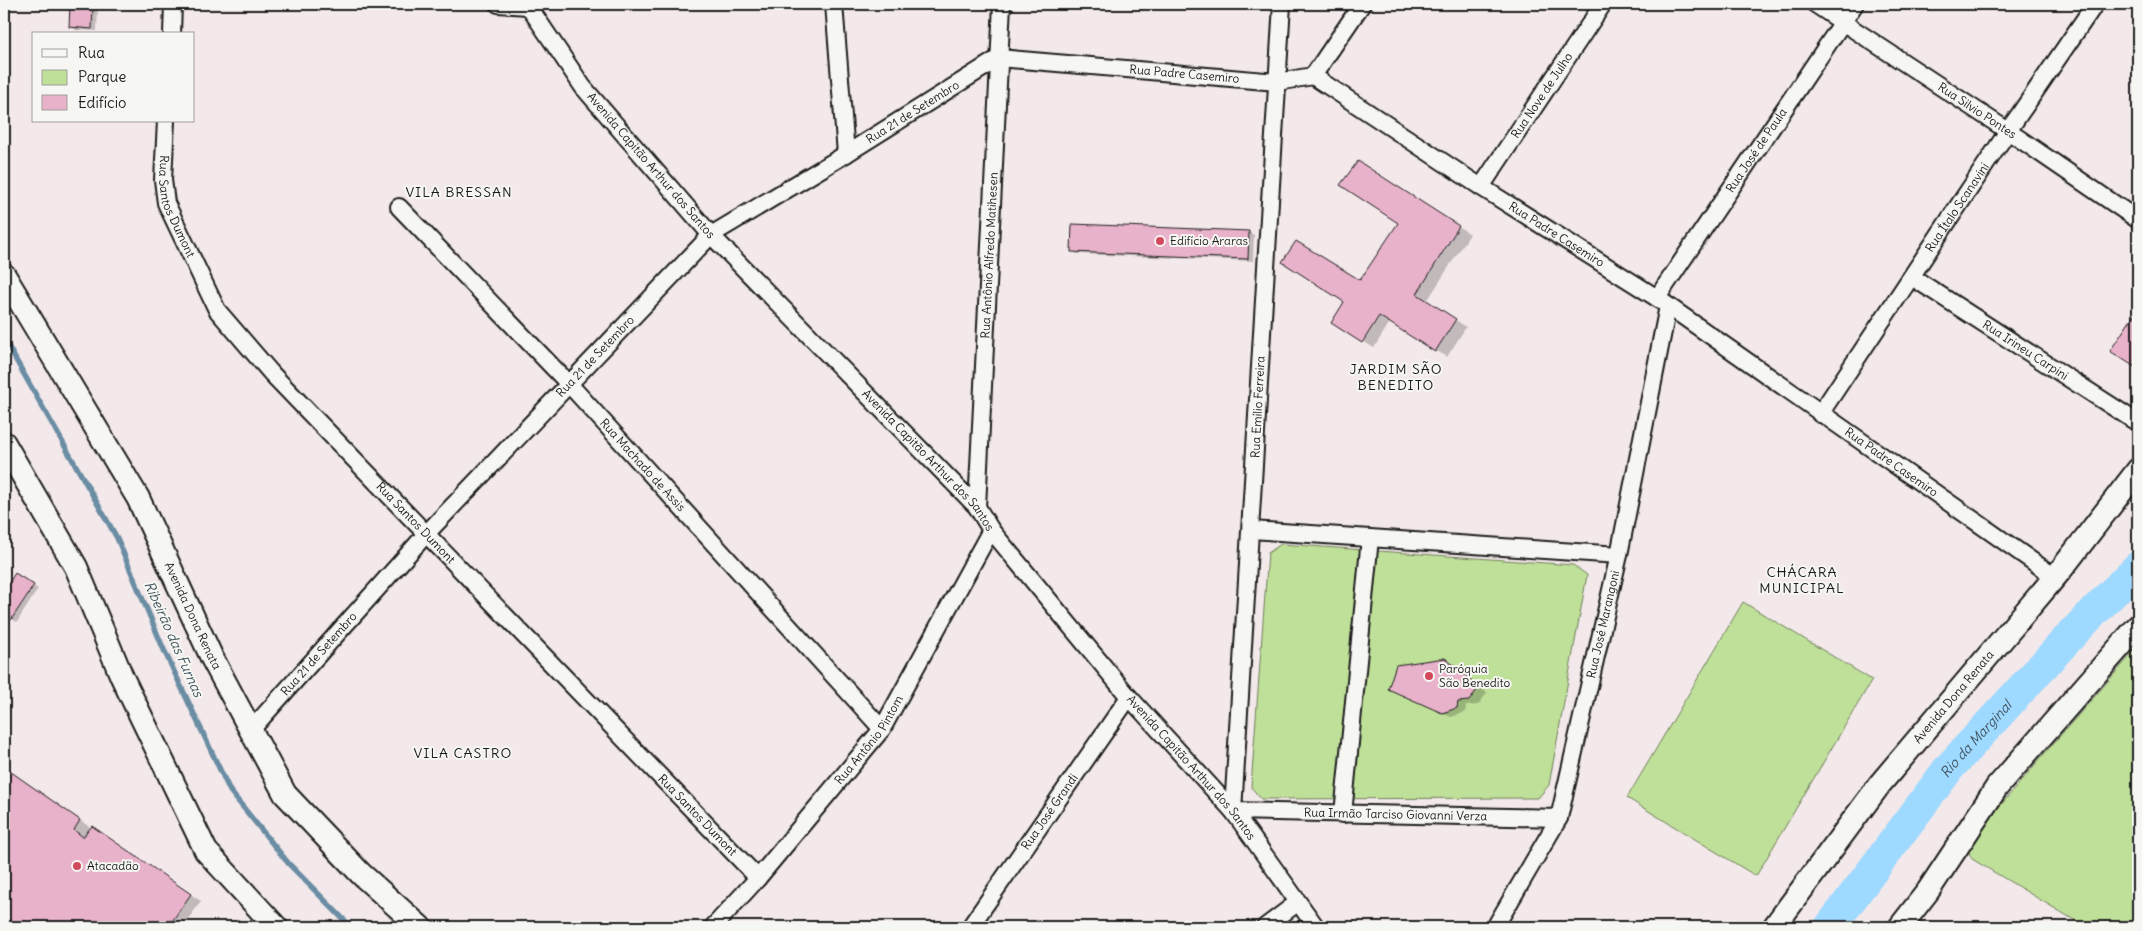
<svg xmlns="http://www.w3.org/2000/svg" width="2142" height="931" font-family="Delius,sans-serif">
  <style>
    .green { fill: #bfe099; stroke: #6e7e5a }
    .shadow { fill: #0003 }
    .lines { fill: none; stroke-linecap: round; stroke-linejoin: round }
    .stream { stroke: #6a8da4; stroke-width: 5.5 }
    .river { stroke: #9ed9ff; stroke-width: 32 }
    .building { fill: #e8b2ca; stroke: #1c1c1c }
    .street-casing { stroke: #1c1c1c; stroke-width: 20 }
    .secondary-casing { stroke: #1c1c1c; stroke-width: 26 }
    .street { stroke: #f6f6f2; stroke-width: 16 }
    .secondary { stroke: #f6f6f2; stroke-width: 22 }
    .poi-dot { fill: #d1495b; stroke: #f6f6f2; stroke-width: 2 }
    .labels { text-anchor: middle; stroke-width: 4; stroke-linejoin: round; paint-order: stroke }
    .street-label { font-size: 12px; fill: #1c1c1c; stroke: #f6f6f2 }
    .poi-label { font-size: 12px; fill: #1c1c1c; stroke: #f6f6f2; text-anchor: start }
    .neighbourhood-label { font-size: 14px; letter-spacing: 1px; fill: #1c1c1c; stroke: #f6f6f2 }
    .water-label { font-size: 14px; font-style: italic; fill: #435560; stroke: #f6f6f2 }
  </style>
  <rect width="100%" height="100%" fill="#f3e8ea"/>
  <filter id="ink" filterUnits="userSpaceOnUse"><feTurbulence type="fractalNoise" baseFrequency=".02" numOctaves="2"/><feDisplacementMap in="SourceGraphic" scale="10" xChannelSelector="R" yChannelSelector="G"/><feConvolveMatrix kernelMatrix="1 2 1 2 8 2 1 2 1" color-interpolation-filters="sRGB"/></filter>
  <g filter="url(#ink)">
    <!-- green -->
    <g class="green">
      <path d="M1281,544L1573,565L1587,575L1549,785L1538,798L1261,799L1251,787L1268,553Z"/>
      <path d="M1743,602L1872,680L1756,876L1627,798Z"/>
      <path d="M2138,647V927H2086L1972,859L1966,846L2044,754Z"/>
    </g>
    <!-- shadow -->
    <g class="shadow">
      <path d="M72,4H98L97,31L76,30L70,26Z"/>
      <path d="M1369,169L1470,234L1427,301L1466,327L1447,357L1390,322L1374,348L1333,323L1400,223Z"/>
      <path d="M1249,232L1254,235L1253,261L1077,254L1072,251Z"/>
      <path d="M2138,310V367L2112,350Z"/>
      <path d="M16,575L38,589L17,622L4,614V593Z"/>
      <path d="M1445,659L1454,664L1487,693L1478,705L1466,706L1465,712L1451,717L1398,693Z"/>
      <path d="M4,767L91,828L201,901L183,927H4Z"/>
    </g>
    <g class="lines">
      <!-- stream -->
      <path class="stream" d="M4,339L117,538L164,650L230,791L289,864L351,927"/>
      <!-- river -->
      <path class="river" id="s1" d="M1830,927L1949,768L2072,634L2138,567"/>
    </g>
    <!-- building -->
    <g class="building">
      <path d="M70,4H93L92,29L69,27Z"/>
      <path d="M1358,161L1459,226L1417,294L1456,319L1435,352L1379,316L1362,343L1331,323L1344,302L1282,262L1296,241L1360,280L1398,223L1340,185Z"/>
      <path d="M1072,224L1249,231L1248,259L1071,252Z"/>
      <path d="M2138,309V369L2110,351Z"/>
      <path d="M15,573L34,585L11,620L4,616V591Z"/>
      <path d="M1445,658L1479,687L1469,701L1458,702L1457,708L1442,713L1388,689L1396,665Z"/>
      <path d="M4,767L80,820L74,830L83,837L92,826L191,894L168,927H4Z"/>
    </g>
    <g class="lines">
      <!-- street casing -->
      <g class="street-casing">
        <g id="street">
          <path d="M498,4L528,6"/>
          <path id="s2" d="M527,4L583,87L711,235L977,507L991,530L1129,697L1233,811L1316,927"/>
          <path d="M834,4L846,154"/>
          <path id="s3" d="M1282,4L1233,811L1559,818"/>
          <path id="s4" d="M1815,4L2008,131L2138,220"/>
          <path d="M172,34L173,4"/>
          <path d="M1313,76L1362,4"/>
          <path id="s5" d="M166,121L163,180L166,203L217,310L272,374L758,878"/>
          <path id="s6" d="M1481,187L1603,4"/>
          <path id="s7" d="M399,207L569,384L882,729"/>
          <path id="s8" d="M1912,277L2138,423"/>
          <path id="s9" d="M1657,298L1855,4"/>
          <path id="s10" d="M1820,414L2008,131L2095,4"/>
          <path id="s11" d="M977,507L1002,4"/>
          <path d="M1251,530L1619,555"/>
          <path id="s12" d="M251,730L427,533L711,235L846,154L999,58L1277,82L1313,76L1481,187L1657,298L2055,577"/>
          <path d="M1343,814L1370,538"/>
          <path id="s13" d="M713,927L758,878L882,729L991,530"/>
          <path id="s14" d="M970,927L1129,697"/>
          <path d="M1265,927L1297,903"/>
          <path id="s15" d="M1495,927L1559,818L1619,555L1668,306"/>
        </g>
      </g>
      <!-- secondary casing -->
      <g class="secondary-casing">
        <g id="secondary">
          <path id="s16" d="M4,275L138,498L212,658L285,794L361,874L420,927"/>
          <path d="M4,443L76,567L122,677L206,851L276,927"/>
          <path id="s17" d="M1774,927L1880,784L2060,571L2138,470"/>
          <path d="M1900,927L1928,891L1997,787L2138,626"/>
        </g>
      </g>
      <!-- street -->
      <use href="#street" class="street"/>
      <!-- secondary -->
      <use href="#secondary" class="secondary"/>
    </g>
  </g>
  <!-- markers -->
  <g class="poi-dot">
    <circle cx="1160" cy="241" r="5"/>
    <circle cx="1429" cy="676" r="5"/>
    <circle cx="77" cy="866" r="5"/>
  </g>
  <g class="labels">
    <!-- street labels -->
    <g class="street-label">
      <text dy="4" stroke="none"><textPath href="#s12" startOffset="1200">Rua Padre Casemiro</textPath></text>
      <text dy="4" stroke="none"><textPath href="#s6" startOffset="110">Rua Nove de Julho</textPath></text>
      <text dy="4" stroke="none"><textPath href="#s4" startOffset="194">Rua Silvio Pontes</textPath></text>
      <text dy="4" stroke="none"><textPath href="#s12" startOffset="912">Rua 21 de Setembro</textPath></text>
      <text dy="4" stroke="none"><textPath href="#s9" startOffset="178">Rua José de Paula</textPath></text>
      <text dy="4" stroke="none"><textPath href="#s2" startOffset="204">Avenida Capitão Arthur dos Santos</textPath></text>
      <text dy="4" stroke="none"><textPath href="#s5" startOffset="88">Rua Santos Dumont</textPath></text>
      <text dy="4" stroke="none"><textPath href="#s10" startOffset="248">Rua Ítalo Scanavini</textPath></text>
      <text dy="4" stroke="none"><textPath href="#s12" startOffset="1620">Rua Padre Casemiro</textPath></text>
      <text dy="4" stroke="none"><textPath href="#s11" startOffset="252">Rua Antônio Alfredo Matihesen</textPath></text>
      <text dy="4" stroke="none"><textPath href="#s8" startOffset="135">Rua Irineu Carpini</textPath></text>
      <text dy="4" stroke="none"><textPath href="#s12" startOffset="508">Rua 21 de Setembro</textPath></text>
      <text transform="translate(1258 407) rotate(-87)" y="4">Rua Emílio Ferreira</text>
      <text dy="4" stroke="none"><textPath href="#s2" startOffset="609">Avenida Capitão Arthur dos Santos</textPath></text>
      <text dy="4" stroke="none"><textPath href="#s12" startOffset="2025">Rua Padre Casemiro</textPath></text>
      <text dy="4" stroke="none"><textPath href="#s7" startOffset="355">Rua Machado de Assis</textPath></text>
      <text dy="4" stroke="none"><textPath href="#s5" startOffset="492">Rua Santos Dumont</textPath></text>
      <text dy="4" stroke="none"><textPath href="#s16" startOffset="390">Avenida Dona Renata</textPath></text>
      <text dy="4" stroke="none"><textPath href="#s15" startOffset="325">Rua José Marangoni</textPath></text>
      <text dy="4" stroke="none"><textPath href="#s12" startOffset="102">Rua 21 de Setembro</textPath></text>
      <text dy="4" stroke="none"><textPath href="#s17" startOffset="292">Avenida Dona Renata</textPath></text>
      <text dy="4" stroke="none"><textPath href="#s13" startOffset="244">Rua Antônio Pintom</textPath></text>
      <text dy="4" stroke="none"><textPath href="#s2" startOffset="1014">Avenida Capitão Arthur dos Santos</textPath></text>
      <text dy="4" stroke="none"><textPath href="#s14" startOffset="140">Rua José Grandi</textPath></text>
      <text dy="4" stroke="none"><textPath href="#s5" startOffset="898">Rua Santos Dumont</textPath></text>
      <text dy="4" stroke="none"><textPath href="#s3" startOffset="971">Rua Irmão Tarciso Giovanni Verza</textPath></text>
    </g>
    <!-- poi labels -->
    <g class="poi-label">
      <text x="1170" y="245">Edifício Araras</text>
      <text x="1439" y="673">Paróquia<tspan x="1439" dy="14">São Benedito</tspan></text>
      <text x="87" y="870">Atacadão</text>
    </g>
    <!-- neighbourhood labels -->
    <g class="neighbourhood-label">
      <text x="459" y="197">VILA BRESSAN</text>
      <text x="1396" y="374">JARDIM SÃO<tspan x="1396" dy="16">BENEDITO</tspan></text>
      <text x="1802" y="577">CHÁCARA<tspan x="1802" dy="16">MUNICIPAL</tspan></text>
      <text x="463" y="758">VILA CASTRO</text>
    </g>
    <!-- water labels -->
    <g class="water-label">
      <text transform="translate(174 639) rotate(66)" y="5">Ribeirão das Furnas</text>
      <text dy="5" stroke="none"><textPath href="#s1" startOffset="238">Rio da Marginal</textPath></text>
    </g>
  </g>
  <!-- margin -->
  <rect width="2142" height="931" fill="none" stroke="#f6f6f2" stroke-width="20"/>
  <rect x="10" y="10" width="2122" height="911" fill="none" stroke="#1c1c1c" stroke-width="2" filter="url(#ink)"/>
  <!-- legend -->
  <rect x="32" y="32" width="162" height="90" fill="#f6f6f2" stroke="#9f9f9c"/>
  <rect x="42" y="49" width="25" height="8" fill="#f6f6f2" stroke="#9f9f9c"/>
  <text x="78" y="58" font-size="15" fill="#1c1c1c">Rua</text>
  <rect x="42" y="70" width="25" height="15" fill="#bfe099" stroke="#9f9f9c"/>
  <text x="78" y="82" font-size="15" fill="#1c1c1c">Parque</text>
  <rect x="42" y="95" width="25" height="15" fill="#e8b2ca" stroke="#9f9f9c"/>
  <text x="78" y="108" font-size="15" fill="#1c1c1c">Edifício</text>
</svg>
